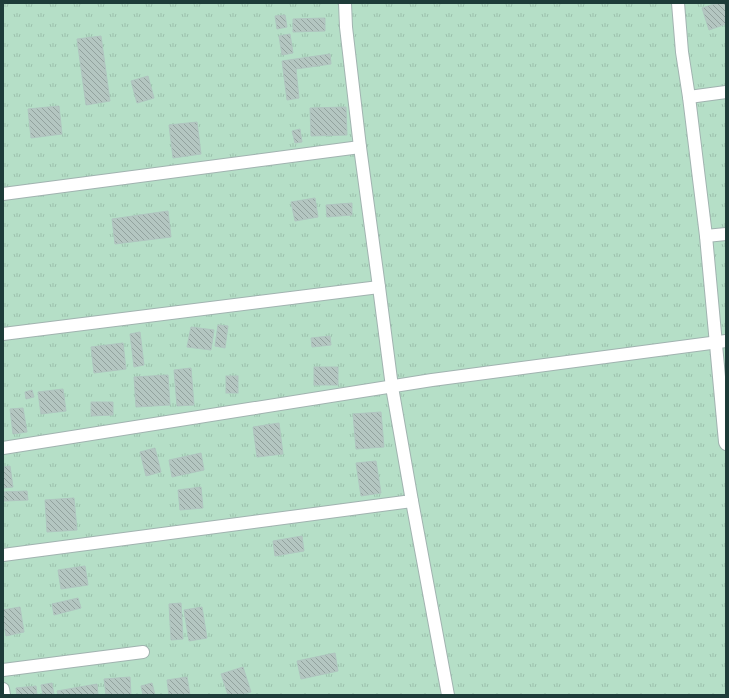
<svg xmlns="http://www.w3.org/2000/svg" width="729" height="698" font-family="Overpass,sans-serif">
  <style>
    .grass { fill: url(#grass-tufts) }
    .building { fill: url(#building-back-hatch); stroke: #b0c5c0 }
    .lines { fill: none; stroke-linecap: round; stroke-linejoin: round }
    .minor-casing { stroke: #a1b3b0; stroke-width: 14 }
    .minor { stroke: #fff; stroke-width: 12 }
  </style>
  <defs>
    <pattern id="grass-tufts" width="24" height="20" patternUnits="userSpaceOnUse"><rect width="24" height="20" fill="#b5dfc7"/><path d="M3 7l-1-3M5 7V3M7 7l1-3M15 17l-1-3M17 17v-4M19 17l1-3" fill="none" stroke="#9bc0ac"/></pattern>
    <pattern id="building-back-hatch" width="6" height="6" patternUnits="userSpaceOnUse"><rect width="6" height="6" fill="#b4c6c1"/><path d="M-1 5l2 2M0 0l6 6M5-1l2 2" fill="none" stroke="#92a29e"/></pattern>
  </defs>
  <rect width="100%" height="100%" fill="#deebe8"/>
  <!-- grass -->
  <rect class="grass" x="3" y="3" width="723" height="692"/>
  <!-- building -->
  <g class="building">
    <path d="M717,3H726V24L709,30L702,8Z"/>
    <path d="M285,15L287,27L277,29L275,16Z"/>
    <path d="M325,18V31L293,32V19Z"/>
    <path d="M290,34L293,53L282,55L279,36Z"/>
    <path d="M101,36L110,101L86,105L77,39Z"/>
    <path d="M330,54L331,64L296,69L299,98L287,100L282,61Z"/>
    <path d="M148,76L154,98L137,103L131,81Z"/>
    <path d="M59,106L62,134L31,138L28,109Z"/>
    <path d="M346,107L347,135L311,136L310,108Z"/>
    <path d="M197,122L201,154L173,158L169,125Z"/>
    <path d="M300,129L302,142L295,143L292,131Z"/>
    <path d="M315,198L318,217L295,221L291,202Z"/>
    <path d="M352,203V215L327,217L326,205Z"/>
    <path d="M168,211L171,237L115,244L112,219Z"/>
    <path d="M218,325L228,326L225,348L215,346Z"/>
    <path d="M191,327L214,330L211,350L187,347Z"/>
    <path d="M140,332L144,365L134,367L130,334Z"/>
    <path d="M330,336L331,345L312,347L311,338Z"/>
    <path d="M123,343L126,369L94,373L91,347Z"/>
    <rect x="314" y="367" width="24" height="18"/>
    <path d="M191,368L194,405L177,406L174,370Z"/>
    <path d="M168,375L170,405L136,407L134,377Z"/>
    <rect x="226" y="376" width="12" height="17"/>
    <path d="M63,389L66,411L41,414L38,392Z"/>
    <path d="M32,390L34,397L26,399L25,392Z"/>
    <path d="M91,402H113V415L91,416Z"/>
    <path d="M23,408L27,432L13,434L10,409Z"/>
    <path d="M381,412L384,447L356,449L353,414Z"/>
    <path d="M279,423L283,454L257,457L253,427Z"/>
    <path d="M155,448L161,472L146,476L140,452Z"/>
    <path d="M201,453L204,470L172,477L169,460Z"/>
    <path d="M376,461L381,493L361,496L356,463Z"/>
    <path d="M10,466L13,487L3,488V467Z"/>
    <path d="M201,487L203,508L180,510L178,490Z"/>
    <path d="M27,491L28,500L3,501V492Z"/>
    <path d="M74,498L77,530L47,532L45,500Z"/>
    <path d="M302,536L304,551L275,556L273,541Z"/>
    <path d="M85,566L88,585L61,589L58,570Z"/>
    <path d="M78,598L81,608L54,615L52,604Z"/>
    <path d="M181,603L183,639L171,640L169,604Z"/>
    <path d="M20,607L24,632L6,636L3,621V610Z"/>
    <path d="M202,607L207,638L189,641L184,610Z"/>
    <path d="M335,653L338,671L301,679L297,661Z"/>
    <path d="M243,667L251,692L241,695H228L221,674Z"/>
    <path d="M130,677L131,695H106L104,679Z"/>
    <path d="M187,677L190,695H169L167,680Z"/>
    <path d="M52,683L54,695H43L41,685Z"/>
    <path d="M152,683L155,695H143L141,686Z"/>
    <path d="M97,684L98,695H58L57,691Z"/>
    <path d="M36,686L37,695H17L16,688Z"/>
  </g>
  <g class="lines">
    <!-- minor casing -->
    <g class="minor-casing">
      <g id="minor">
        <path d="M678,3L682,52L689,97L706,236L725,442L726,444"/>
        <path d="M689,97L726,92"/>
        <path d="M3,194L360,147"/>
        <path d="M706,236L726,234"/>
        <path d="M3,334L379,287"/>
        <path d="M3,448L432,380L726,341"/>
        <path d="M412,501L448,695"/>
        <path d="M3,555L412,501L392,387L379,287L360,147L346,27L345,3"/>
        <path d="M3,670L143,652"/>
        <path d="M3,689L4,695"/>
      </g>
    </g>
    <!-- minor -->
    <use href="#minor" class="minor"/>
  </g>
  <!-- border -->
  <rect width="729" height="698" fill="none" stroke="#1e3c39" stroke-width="8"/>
</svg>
